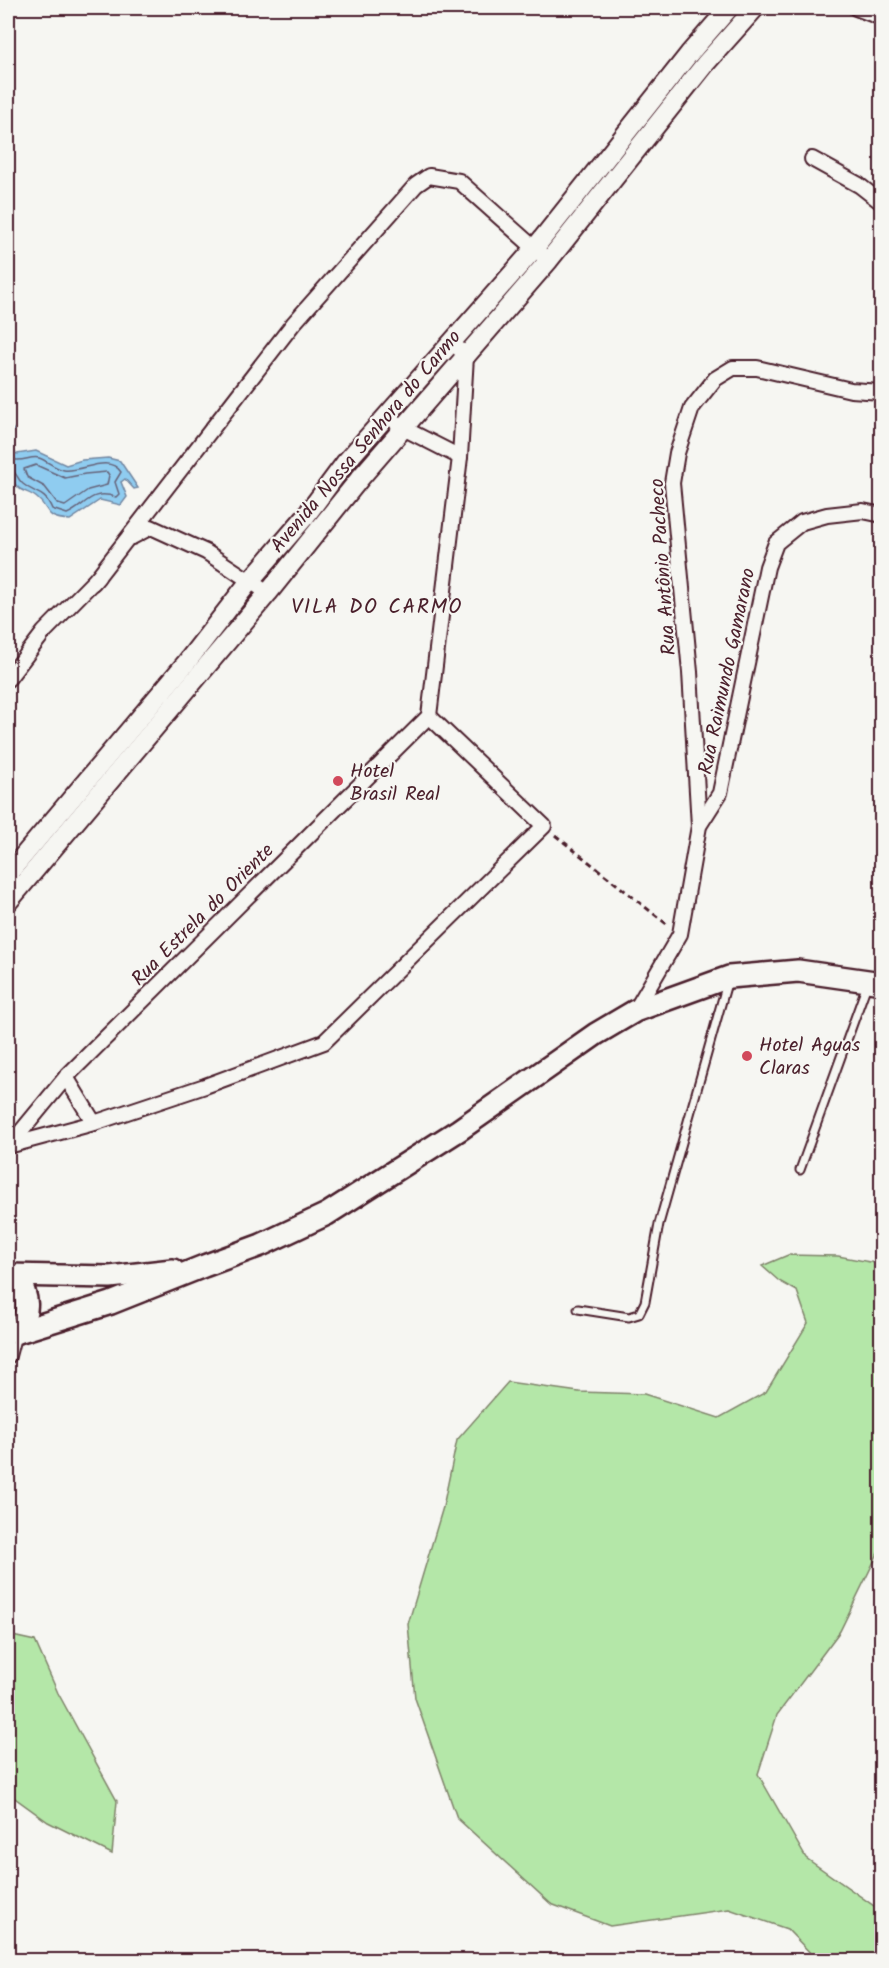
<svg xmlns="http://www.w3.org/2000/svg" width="889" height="1968" font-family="Kalam,sans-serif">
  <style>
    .green { fill: #b4e7a8; stroke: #7f836a; stroke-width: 1.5 }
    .water { fill: #8fccf0; stroke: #7387a1; stroke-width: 1.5 }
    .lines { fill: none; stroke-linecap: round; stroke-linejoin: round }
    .shore { stroke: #66647a; stroke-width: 1.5 }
    .lane-casing { stroke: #4a1f2b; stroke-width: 11 }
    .street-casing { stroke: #4a1f2b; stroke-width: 18 }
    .secondary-casing { stroke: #4a1f2b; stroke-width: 22 }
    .primary-casing { stroke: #4a1f2b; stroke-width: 26 }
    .path { stroke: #4a1f2b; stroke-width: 3; stroke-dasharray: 6 4.5; stroke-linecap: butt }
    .lane { stroke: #f6f6f2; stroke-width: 7 }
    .street { stroke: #f6f6f2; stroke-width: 14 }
    .secondary { stroke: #f6f6f2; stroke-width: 18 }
    .primary { stroke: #f6f6f2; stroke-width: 21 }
    .poi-dot { fill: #d1495b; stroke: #f6f6f2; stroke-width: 2 }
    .labels { text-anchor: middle; stroke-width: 4.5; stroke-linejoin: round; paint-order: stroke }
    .street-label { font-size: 20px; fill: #4a1f2b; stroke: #f6f6f2 }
    .poi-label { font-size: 20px; fill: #4a1f2b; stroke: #f6f6f2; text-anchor: start }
    .neighbourhood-label { font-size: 21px; letter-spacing: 1.5px; fill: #4a1f2b; stroke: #f6f6f2 }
  </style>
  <rect width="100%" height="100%" fill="#f6f6f2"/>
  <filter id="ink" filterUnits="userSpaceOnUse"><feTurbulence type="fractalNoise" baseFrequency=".0167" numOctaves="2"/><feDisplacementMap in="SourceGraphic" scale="12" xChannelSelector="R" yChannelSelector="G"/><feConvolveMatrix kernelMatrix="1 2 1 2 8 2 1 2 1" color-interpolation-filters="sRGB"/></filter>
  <g filter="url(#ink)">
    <!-- green -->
    <g class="green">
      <path d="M788,1255L838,1256L881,1264V1547L840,1631L777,1715L758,1774L806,1858L881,1911V1960H817L787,1929L729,1909L610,1926L551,1904L457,1818L415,1698L408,1624L443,1507L457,1440L508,1382L579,1392L644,1394L719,1418L766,1392L808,1323L797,1291L779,1281L762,1266Z"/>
      <path d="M8,1635L35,1641L58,1693L117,1801L112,1854L48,1822L8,1793Z"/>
      <path d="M544,1954L578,1960H505Z"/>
    </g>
    <!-- water -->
    <path class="water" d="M8,421L14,431L11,432L13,451L17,454L36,451L66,465L82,460L108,458L120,461L138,488L134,489L125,479L121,482L127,497L121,505L100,500L70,520C42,518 52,510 37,498C33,494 25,492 20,489C1,475 7,442 8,421Z"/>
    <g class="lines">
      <!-- shore -->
      <g class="shore">
        <path d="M8,454L16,460C24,461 32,456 39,458C48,461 55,469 64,470C81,473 108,453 121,472L115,482L119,494L116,497C90,489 87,505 67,514L52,509C44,490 36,495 23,484C19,481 17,475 14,472L8,470"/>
        <path d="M36,465L65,478L85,474L107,472L109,475L107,485L88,490L65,506L58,504L45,487L27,477L24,469Z"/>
      </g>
      <!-- lane casing -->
      <g class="lane-casing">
        <g id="lane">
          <path d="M800,1170L868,982"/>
          <path d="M578,1309L629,1317L639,1314L645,1302L659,1224L727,983"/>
          <path d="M8,1360L11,1358L17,1335"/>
        </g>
      </g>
      <!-- street casing -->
      <g class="street-casing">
        <g id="street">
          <path d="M856,8L882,18"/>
          <path d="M812,159L859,185L882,203"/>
          <path d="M387,415L403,428L460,457"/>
          <path d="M132,537L151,527L206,552L268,593"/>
          <path d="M93,583L293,324L416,185L429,176L459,181L542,255"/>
          <path d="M8,679L44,632L98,577"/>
          <path d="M429,716L460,457L466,356L451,341"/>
          <path d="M699,826L690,672L672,483L677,453L692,408L715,379L733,368H757L851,390L882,392"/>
          <path d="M635,1011L680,934L699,826L720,793L767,567L776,543L802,522L827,515L863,511L882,515"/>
          <path d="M66,1077L94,1123"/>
          <path d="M10,1145L66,1077L429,716"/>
          <path d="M8,1146L94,1123L205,1086L324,1042L544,826L429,716"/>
        </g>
      </g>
      <!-- secondary casing -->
      <g class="secondary-casing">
        <g id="secondary">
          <path d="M8,874L186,663L249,582L305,517L345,463L534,249L689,54L729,8"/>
          <path d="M8,902L268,593L361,477L549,260L705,64L755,8"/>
        </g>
      </g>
      <!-- primary casing -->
      <g class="primary-casing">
        <g id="primary">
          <path d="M8,1275L110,1277L173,1270"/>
          <path d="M17,1276C29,1298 30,1310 18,1332"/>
          <path d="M8,1331L18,1332L111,1303L204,1266L261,1245L327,1214L459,1130L596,1034L635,1011L729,977L798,971L882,983"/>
        </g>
      </g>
      <!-- path -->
      <path class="path" d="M555,835L669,926"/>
      <!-- lane -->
      <use href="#lane" class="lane"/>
      <!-- street -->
      <use href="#street" class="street"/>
      <!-- secondary -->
      <use href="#secondary" class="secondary"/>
      <!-- primary -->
      <use href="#primary" class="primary"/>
    </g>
  </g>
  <!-- markers -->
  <g class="poi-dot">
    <circle cx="338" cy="781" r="6"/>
    <circle cx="747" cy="1056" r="6"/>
  </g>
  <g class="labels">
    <!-- street labels -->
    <g class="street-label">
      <text transform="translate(365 441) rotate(-50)" y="7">Avenida Nossa Senhora do Carmo</text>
      <text transform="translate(662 567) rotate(-94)" y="7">Rua Antônio Pacheco</text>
      <text transform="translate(726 671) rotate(-78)" y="7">Rua Raimundo Gamarano</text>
      <text transform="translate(202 914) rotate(-45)" y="7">Rua Estrela do Oriente</text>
    </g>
    <!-- poi labels -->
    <g class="poi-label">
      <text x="350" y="777">Hotel<tspan x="350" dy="23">Brasil Real</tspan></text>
      <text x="759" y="1051">Hotel Aguas<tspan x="759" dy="23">Claras</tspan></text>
    </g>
    <!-- neighbourhood labels -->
    <g class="neighbourhood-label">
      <text x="377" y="613">VILA DO CARMO</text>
    </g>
  </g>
  <!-- margin -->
  <rect width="889" height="1968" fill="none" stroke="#f6f6f2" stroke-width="30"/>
  <rect x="15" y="15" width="859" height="1938" fill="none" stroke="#4a1f2b" stroke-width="2" filter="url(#ink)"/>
</svg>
